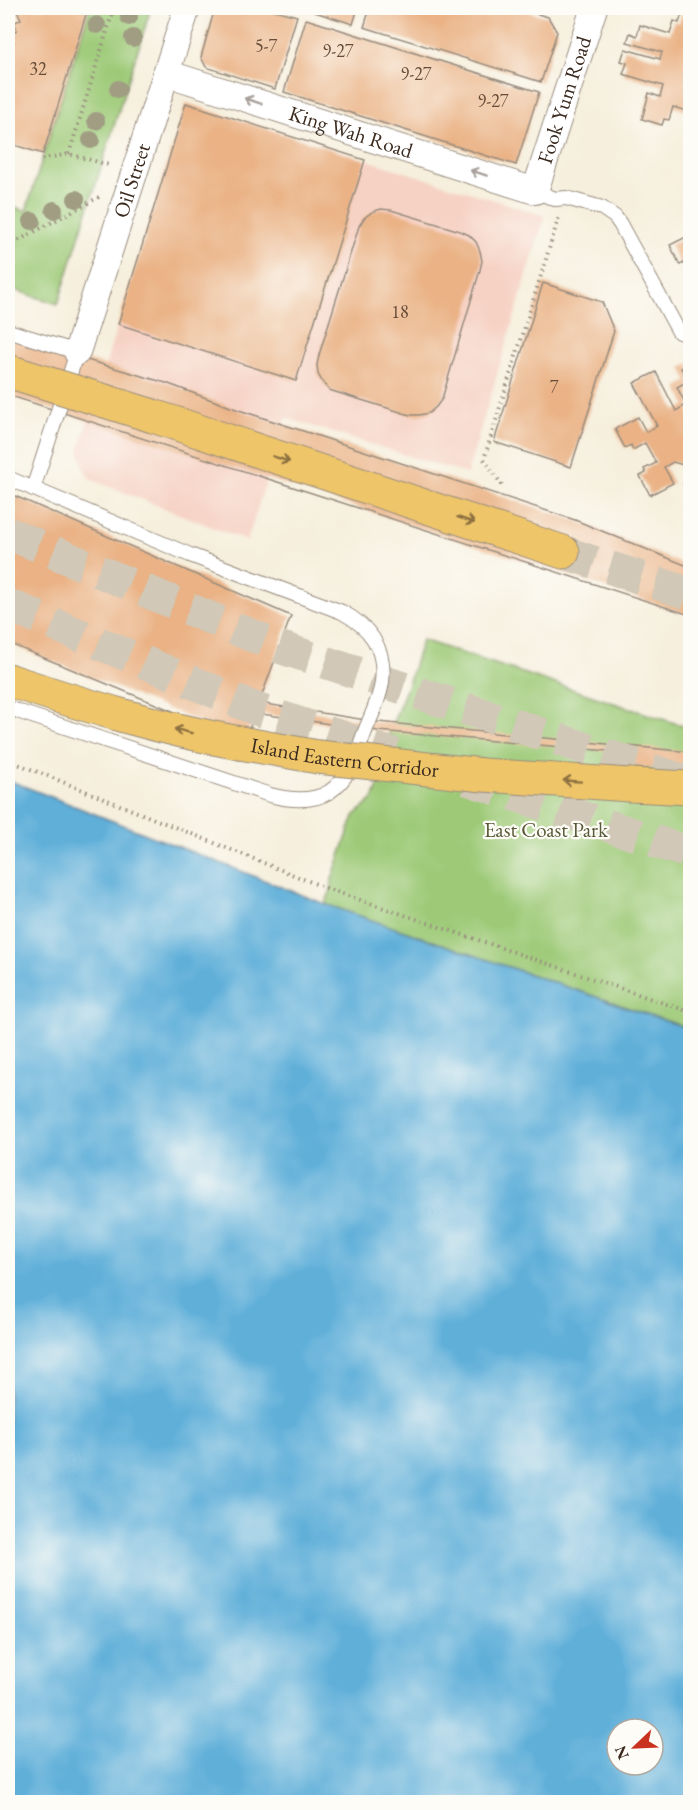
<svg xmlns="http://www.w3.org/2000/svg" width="698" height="1810" font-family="'EB Garamond',serif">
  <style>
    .built { fill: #f6d2c4 }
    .green { fill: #9eca78; stroke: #6c7a4b; stroke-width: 1.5 }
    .water { fill: #5fafd9; stroke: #4d6c7c; stroke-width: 1.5; fill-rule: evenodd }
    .building { fill: #eab285 }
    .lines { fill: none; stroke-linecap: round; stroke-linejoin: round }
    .highway-tunnel { stroke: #d1c8b7; stroke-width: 33; stroke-dasharray: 33 16; stroke-linecap: butt }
    .lane-casing { stroke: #988c7e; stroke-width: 16 }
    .street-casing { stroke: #988c7e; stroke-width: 28 }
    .highway-casing { stroke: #988c7e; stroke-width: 35 }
    .path { stroke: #988c7e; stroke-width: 4; stroke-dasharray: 1.5 4.5; stroke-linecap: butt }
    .lane { stroke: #fff; stroke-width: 14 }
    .street { stroke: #fff; stroke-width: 26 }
    .highway { stroke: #eec569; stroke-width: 33 }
    .highway-bridge-casing { stroke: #988c7e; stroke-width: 35; stroke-linecap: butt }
    .highway-bridge { stroke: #eec569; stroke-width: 33 }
    .tree { fill: #a09d83 }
    .oneway { stroke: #a79f9a }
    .oneway2 { stroke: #8c7040 }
    .labels { text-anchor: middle; stroke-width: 4.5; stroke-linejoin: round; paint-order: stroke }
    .number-label { font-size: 18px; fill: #674c38 }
    .street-label { font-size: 21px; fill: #3b2a1e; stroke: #fdfcf7 }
    .park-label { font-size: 21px; fill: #595a39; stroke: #fdfcf7 }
  </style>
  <rect width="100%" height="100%" fill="#fdfcf7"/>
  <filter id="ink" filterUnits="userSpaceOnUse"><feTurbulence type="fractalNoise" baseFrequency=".0167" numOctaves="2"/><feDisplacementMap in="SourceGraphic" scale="12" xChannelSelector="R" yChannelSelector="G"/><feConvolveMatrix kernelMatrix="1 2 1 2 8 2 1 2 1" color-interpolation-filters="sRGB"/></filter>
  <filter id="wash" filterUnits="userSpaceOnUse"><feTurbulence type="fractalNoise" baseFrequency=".008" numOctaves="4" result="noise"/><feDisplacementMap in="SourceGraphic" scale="24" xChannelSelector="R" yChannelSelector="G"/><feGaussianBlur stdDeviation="1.35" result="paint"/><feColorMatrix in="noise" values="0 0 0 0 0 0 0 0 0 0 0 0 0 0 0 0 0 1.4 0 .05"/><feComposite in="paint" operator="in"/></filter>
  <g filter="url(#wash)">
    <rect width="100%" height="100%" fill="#f6efdd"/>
    <!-- built -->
    <path class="built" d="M186,103L545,216L467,474L286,418L247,541L90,479L84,469L79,450Z"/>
    <!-- green -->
    <g class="green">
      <path d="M90,8H151L58,304L8,288V205L26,211Z"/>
      <path d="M422,640L690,728V1029L325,904L331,890L332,879L354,816L373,799L397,739L388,735L408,684Z"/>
    </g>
    <!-- water -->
    <path class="water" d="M8,780L325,904L690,1029V1802H8ZM617,1729H653V1765H617Z"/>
    <g id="blocks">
      <!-- building -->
      <g class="building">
        <path d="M24,8H88L43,154L8,143V53L10,54L8,45L14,42L10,34L17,30L14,23L21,19L17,11Z"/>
        <path d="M215,8H267L297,16L275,89L206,67L201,57Z"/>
        <path d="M302,8H358L353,24Z"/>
        <path d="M370,8H517L548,17L557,32L541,82L364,27Z"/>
        <path d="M684,8H690V112L673,107L669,120L664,119L662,125L642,119L649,93L660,97L663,86L623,74L627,63L621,61L625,49L660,59L662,52L627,42L630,33L637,36L640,25L670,34L674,21L679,23Z"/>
        <path d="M306,19L539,92L516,165L284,92Z"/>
        <path d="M186,103L365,160L296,381L118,324Z"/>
        <path d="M381,209L391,210L460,231L469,235L476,242L480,251L482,261L480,270L442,399L436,407L429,413L419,415H410L329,390L323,383L318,374L317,365L319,355L359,226L364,218L372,212Z"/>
        <path d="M690,235V265L688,267L686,262L680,265L670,245Z"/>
        <path d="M543,283L602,302L614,331L571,467L494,442Z"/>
        <path d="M8,337L166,383L236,409L575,520L690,567V615L8,395Z"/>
        <path d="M690,363V467L673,462L664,467L673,483L650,495L640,476L646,473L644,469L656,463L645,443L633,450L631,445L625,448L615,429L638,417L646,432L657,426L634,383L656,372L676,411L686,405L677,387L688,381L681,368Z"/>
        <path d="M690,480V499L683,484Z"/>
        <path d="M8,493L291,616L259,703L378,722L690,752V771L629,768L631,753L378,731L255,713L245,741L8,643Z"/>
      </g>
    </g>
  </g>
  <g filter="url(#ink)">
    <use href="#blocks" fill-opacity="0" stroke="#988c7e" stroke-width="1.5"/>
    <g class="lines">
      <!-- highway-tunnel -->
      <g class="highway-tunnel">
        <path d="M8,533L279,647L690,783"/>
        <path d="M563,552L690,594"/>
        <path d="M8,605L256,709L395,755"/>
        <path d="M467,779L690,853"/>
      </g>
      <!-- lane casing -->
      <g class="lane-casing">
        <g id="lane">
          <path d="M535,191L555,199L566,198L602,208L615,217L620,224L679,332L690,336"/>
          <path d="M8,331L77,352L33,489"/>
          <path d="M8,478L190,555L342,612C370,627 386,648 382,682C380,699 370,718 364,734C356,756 349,779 329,792C311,803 289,800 270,795L8,708"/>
        </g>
      </g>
      <!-- street casing -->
      <g class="street-casing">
        <g id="street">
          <path id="s1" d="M166,73L535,191L594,8"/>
          <path id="s2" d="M77,352L187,8"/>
        </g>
      </g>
      <!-- highway casing -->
      <g class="highway-casing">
        <g id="highway">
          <path d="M153,416L563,552"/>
          <path d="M8,680C84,705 161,729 240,743"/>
          <path d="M630,785L690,788"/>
        </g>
      </g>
      <!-- path -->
      <g class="path">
        <path d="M69,154L114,8"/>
        <path d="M42,159L69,154L109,165"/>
        <path d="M8,246L99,197"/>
        <path d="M502,485L484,459L559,217"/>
        <path d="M8,760L331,890L690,1012"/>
      </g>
      <!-- lane -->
      <use href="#lane" class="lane"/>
      <!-- street -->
      <use href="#street" class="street"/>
      <!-- highway -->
      <use href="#highway" class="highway"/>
      <!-- highway-bridge casing -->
      <g class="highway-bridge-casing">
        <g id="highway-bridge">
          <path d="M8,371L153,416"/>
          <path id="s3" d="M240,743L318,757L483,775L630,785"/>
        </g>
      </g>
      <!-- highway-bridge -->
      <use href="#highway-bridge" class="highway-bridge"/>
    </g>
    <!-- trees -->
    <g class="tree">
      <circle cx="129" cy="17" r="9"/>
      <circle cx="97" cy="25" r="9"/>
      <circle cx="133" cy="38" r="9"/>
      <circle cx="118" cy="89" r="9"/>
      <circle cx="96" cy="121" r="9"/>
      <circle cx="91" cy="140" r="9"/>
      <circle cx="76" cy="199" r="9"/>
      <circle cx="54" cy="210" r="9"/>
      <circle cx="32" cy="221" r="9"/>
    </g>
    <!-- one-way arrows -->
    <defs><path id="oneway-shaft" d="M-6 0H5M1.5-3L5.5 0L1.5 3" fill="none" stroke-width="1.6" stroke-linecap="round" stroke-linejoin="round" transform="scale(1.5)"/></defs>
    <g class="oneway">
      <use href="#oneway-shaft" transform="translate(253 101) rotate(-162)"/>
      <use href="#oneway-shaft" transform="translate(479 173) rotate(-162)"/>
    </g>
    <g class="oneway2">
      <use href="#oneway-shaft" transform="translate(281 459) rotate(18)"/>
      <use href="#oneway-shaft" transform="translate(466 520) rotate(18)"/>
      <use href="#oneway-shaft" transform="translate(183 731) rotate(-166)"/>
      <use href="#oneway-shaft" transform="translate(572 781) rotate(-176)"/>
    </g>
  </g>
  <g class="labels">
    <!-- number labels -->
    <g class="number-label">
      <text x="266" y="52">5-7</text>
      <text x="338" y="57">9-27</text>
      <text x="38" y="75">32</text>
      <text x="416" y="80">9-27</text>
      <text x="493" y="107">9-27</text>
      <text x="400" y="318">18</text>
      <text x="554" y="393">7</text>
    </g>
    <!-- street labels -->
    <g class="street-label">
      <text dy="7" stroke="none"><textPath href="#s1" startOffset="483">Fook Yum Road</textPath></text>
      <text dy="7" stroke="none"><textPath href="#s1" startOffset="194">King Wah Road</textPath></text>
      <text dy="7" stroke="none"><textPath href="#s2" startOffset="180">Oil Street</textPath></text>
      <text dy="7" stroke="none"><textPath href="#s3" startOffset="106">Island Eastern Corridor</textPath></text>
    </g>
    <!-- park labels -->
    <g class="park-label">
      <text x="546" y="837">East Coast Park</text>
    </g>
  </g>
  <!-- margin -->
  <rect width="698" height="1810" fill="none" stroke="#fdfcf7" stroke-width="30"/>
  <!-- north arrow -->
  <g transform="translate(635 1747) rotate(247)"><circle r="28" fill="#fdfcf7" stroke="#afa8a0" stroke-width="1.5"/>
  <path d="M0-4.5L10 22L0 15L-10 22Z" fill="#c8321e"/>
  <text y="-9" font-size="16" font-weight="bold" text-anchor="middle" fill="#3b2a1e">N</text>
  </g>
</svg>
